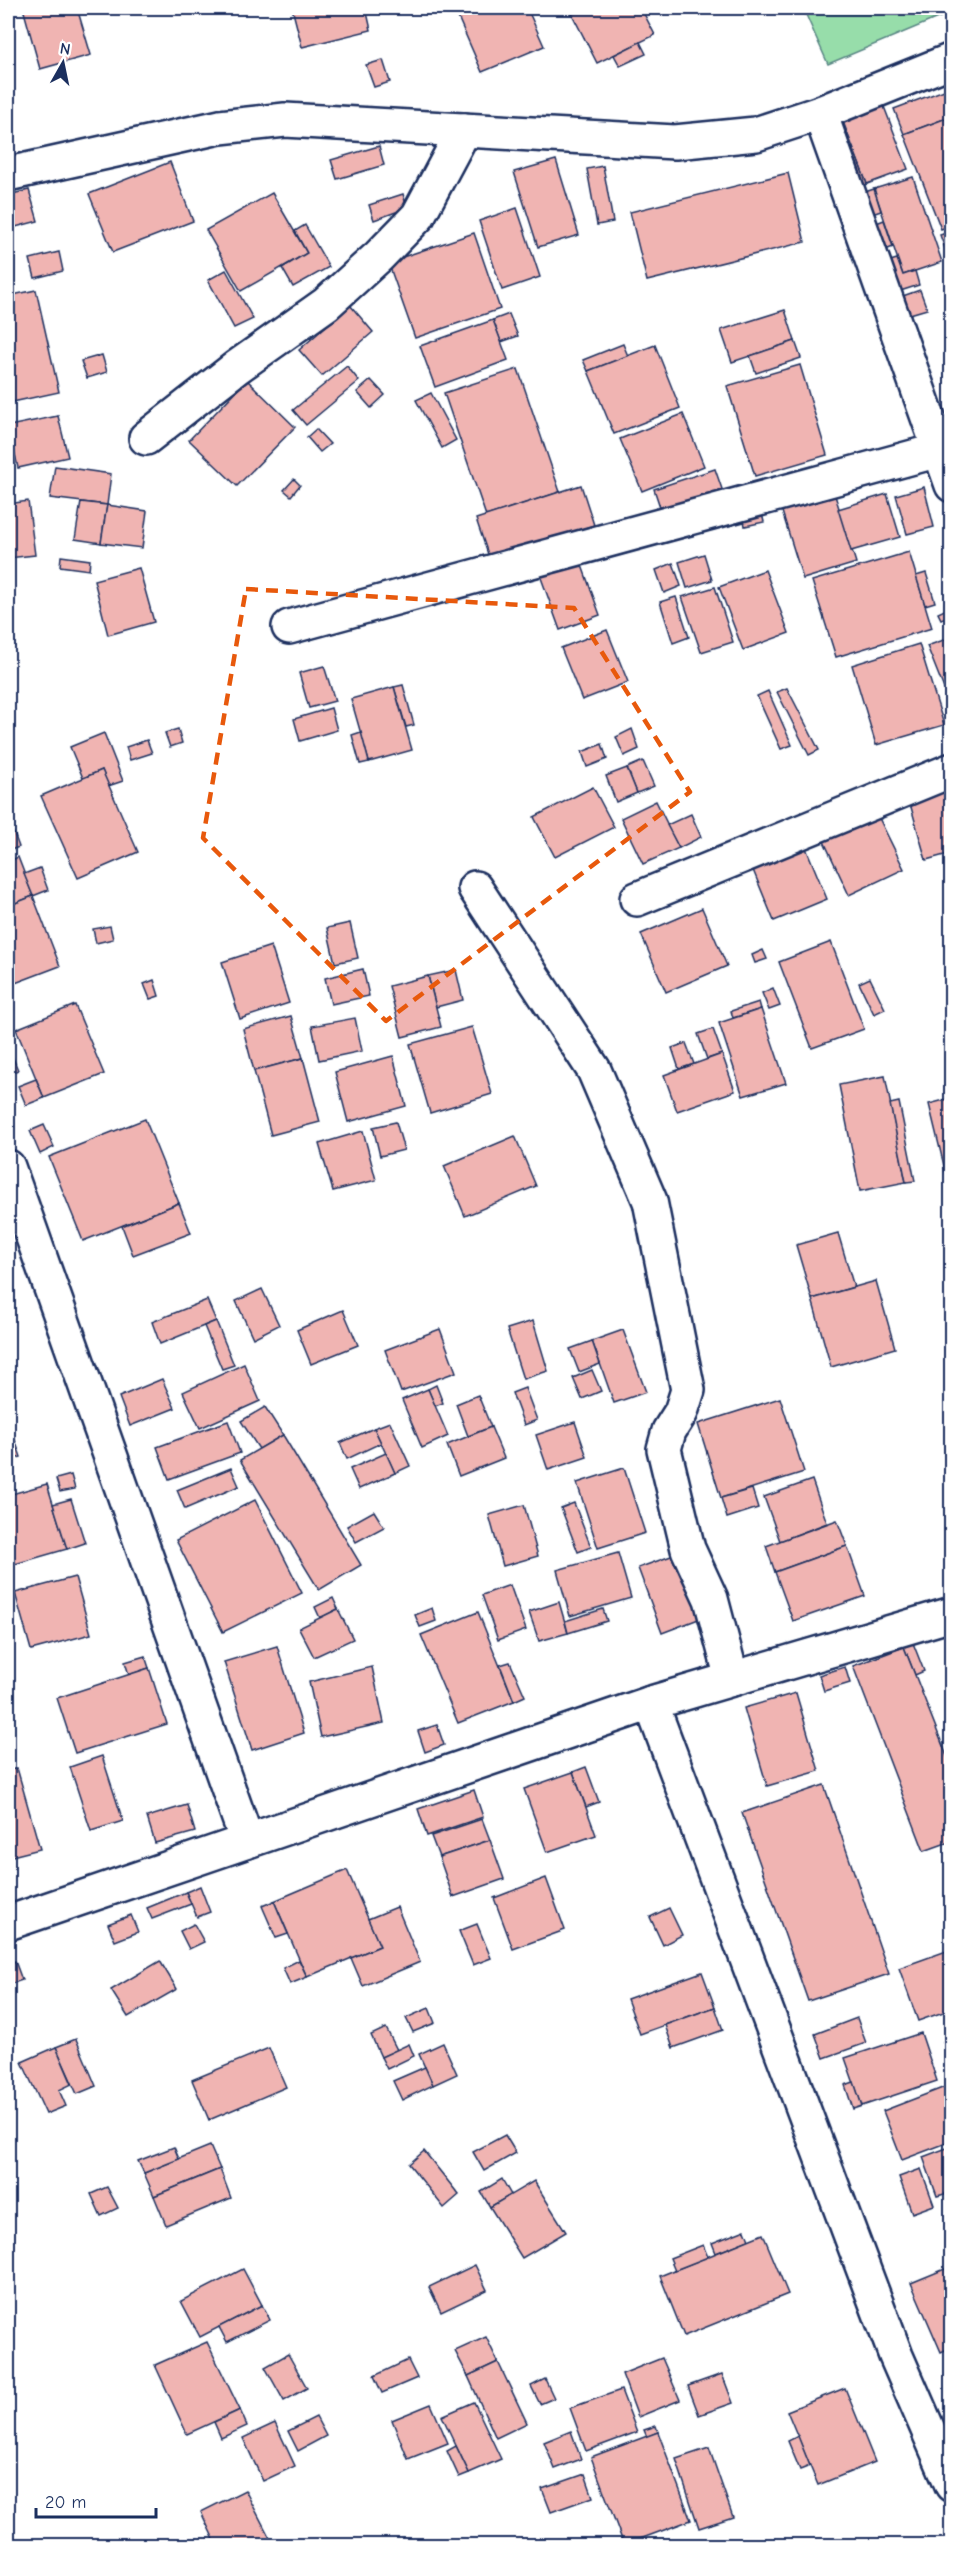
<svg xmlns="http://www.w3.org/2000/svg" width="959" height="2553" font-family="'Comic Neue',sans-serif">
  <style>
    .green { fill: #97ddaa; stroke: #598684; stroke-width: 1.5 }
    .building { fill: #f0b4b2; stroke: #1b2f5e; stroke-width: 1.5 }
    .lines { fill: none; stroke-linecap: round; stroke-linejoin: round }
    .minor-casing { stroke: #1b2f5e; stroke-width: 38 }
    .minor { stroke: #fff; stroke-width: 33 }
    .marked { fill: none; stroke: #e8590c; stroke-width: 4.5; stroke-dasharray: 12 8; stroke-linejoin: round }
  </style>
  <rect width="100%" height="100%" fill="#fff"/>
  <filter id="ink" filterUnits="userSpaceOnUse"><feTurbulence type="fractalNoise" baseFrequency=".0167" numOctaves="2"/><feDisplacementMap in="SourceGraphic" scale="12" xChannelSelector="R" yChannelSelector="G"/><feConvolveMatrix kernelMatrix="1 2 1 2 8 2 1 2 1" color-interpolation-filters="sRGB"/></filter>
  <g filter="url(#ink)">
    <!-- green -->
    <path class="green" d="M803,8H951L952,12L828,64Z"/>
    <!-- building -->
    <g class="building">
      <path d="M23,8H77L91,55L40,69Z"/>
      <path d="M292,8H366L371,30L302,47Z"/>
      <path d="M454,8H527L544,46L482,72Z"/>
      <path d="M585,8H641L655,35L597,63L572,14Z"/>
      <path d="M640,42L646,54L620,66L614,55Z"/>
      <path d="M383,60L390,82L374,87L366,65Z"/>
      <path d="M952,87V116L904,134L894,109Z"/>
      <path d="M883,104L908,169L867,184L842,119Z"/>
      <path d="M952,116V225L941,229L904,134Z"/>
      <path d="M379,146L384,165L337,179L331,160Z"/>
      <path d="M853,148L867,184L857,188L843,151Z"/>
      <path d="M556,160L579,235L538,247L514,172Z"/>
      <path d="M170,162L193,221L113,252L89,194Z"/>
      <path d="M603,166L613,222L597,225L587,169Z"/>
      <path d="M788,173L805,242L647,281L630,212Z"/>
      <path d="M913,177L942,262L903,275L874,189Z"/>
      <path d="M874,189L881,211L863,217L856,195Z"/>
      <path d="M29,190L38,221L8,229V195Z"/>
      <path d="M272,193L307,253L241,291L206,230Z"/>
      <path d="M403,194L407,208L374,220L369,205Z"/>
      <path d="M517,208L540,277L502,290L479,221Z"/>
      <path d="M884,220L893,247L878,253L869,226Z"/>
      <path d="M305,225L329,267L293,287L282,268L307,253L295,231Z"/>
      <path d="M952,231V265H951L940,235Z"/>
      <path d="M474,233L500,309L415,338L388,262Z"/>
      <path d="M59,252L63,271L35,278L30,259Z"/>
      <path d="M897,259L903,275L915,271L919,285L894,293L884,263Z"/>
      <path d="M226,270L253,319L234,328L208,280Z"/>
      <path d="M36,290L59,392L8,403V296Z"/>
      <path d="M920,290L927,309L903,316L897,298Z"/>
      <path d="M350,305L373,332L322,376L299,350Z"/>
      <path d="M785,310L795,341L732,362L721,330Z"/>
      <path d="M509,314L518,336L501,342L493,320Z"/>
      <path d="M493,320L508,360L435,387L420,346Z"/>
      <path d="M795,341L801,358L756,373L750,356Z"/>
      <path d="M623,344L628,356L588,371L583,360Z"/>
      <path d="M655,345L680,408L614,434L588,371Z"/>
      <path d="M102,355L107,372L87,378L81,361Z"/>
      <path d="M800,365L827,455L755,476L727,386Z"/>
      <path d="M347,366L359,381L306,425L293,410Z"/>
      <path d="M518,369L560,492L486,516L444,393Z"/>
      <path d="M247,380L295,427L237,486L189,440Z"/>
      <path d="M371,380L385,395L371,408L357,392Z"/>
      <path d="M431,393L456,440L442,448L416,400Z"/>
      <path d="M683,414L704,466L642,491L620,439Z"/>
      <path d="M58,416L68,457L18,468L9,426Z"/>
      <path d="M316,429L330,444L320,452L307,437Z"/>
      <path d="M55,466L111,474L107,505L50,498Z"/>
      <path d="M715,469L723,492L662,513L654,489Z"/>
      <path d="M294,479L300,485L291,496L284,490Z"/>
      <path d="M581,485L594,525L490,560L476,519Z"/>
      <path d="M924,487L934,527L907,534L896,495Z"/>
      <path d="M833,489L856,563L803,579L780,505Z"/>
      <path d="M887,494L900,537L851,551L838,509Z"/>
      <path d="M28,501L35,555L8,558V504Z"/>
      <path d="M81,502L107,505L101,543L75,539Z"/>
      <path d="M107,505L147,511L142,548L101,543Z"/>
      <path d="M761,510L764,522L745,526L743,514Z"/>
      <path d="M909,552L932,628L836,657L812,581Z"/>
      <path d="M704,554L712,580L687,588L679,562Z"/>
      <path d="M61,556L90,560L89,570L60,566Z"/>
      <path d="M580,560L600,615L560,630L540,575Z"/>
      <path d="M673,563L681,586L664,593L656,570Z"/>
      <path d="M139,568L154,622L108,635L94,580Z"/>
      <path d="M765,570L789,633L743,650L719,587Z"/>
      <path d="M926,573L935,602L925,605L916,576Z"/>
      <path d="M715,587L733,642L701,652L682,597Z"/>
      <path d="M676,597L689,637L673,643L660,602Z"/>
      <path d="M951,607L952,615L941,619L938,613Z"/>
      <path d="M607,630L628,682L582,700L561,648Z"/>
      <path d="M952,637V709L927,646Z"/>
      <path d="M919,644L944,725L876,745L852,665Z"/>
      <path d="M324,666L335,701L309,708L299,673Z"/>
      <path d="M403,685L414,725L406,727L394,687Z"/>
      <path d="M394,687L412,750L369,762L351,699Z"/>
      <path d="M787,688L819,750L809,755L777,692Z"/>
      <path d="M768,691L792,745L781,749L757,696Z"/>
      <path d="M331,708L337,730L300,741L294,719Z"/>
      <path d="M178,729L182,743L170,747L165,733Z"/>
      <path d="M632,729L639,749L624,756L616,737Z"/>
      <path d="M361,732L369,762L360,764L352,735Z"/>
      <path d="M104,733L123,781L108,786L102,770L83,778L70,747Z"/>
      <path d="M147,740L152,753L130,760L126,747Z"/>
      <path d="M602,744L607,759L587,767L582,752Z"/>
      <path d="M643,761L654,786L637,793L627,768Z"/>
      <path d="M627,768L637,793L616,802L606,776Z"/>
      <path d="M102,770L138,852L78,878L41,796Z"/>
      <path d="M952,779V853L926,860L907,793Z"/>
      <path d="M593,787L614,827L555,857L534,817Z"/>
      <path d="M656,801L679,848L643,864L621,818Z"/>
      <path d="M876,812L904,869L849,895L822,837Z"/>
      <path d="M691,814L701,837L679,848L667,825Z"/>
      <path d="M8,817L19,847L8,851Z"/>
      <path d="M806,848L827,899L774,921L753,870Z"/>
      <path d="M18,857L33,896L8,906V862Z"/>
      <path d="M40,868L48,890L33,896L24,874Z"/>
      <path d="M33,896L60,966L10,985L8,978V906Z"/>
      <path d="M702,908L727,966L666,992L641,934Z"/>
      <path d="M350,923L358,958L335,963L327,928Z"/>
      <path d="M110,926L113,939L96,943L93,929Z"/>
      <path d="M831,942L864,1029L812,1048L779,962Z"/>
      <path d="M271,946L289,1003L240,1019L222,962Z"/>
      <path d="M763,950L767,959L755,963L752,955Z"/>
      <path d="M363,969L369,996L331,1004L325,978Z"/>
      <path d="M456,970L463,1000L436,1007L428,976Z"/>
      <path d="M428,976L441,1027L402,1037L389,986Z"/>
      <path d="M870,978L885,1009L874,1014L859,983Z"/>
      <path d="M154,980L159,996L150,999L144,984Z"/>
      <path d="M773,988L780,1006L769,1010L762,993Z"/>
      <path d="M759,1002L761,1009L733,1018L731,1011Z"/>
      <path d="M75,1005L104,1074L44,1098L16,1029Z"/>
      <path d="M761,1009L786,1083L743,1096L719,1023Z"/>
      <path d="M291,1016L303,1058L254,1071L243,1029Z"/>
      <path d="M355,1018L362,1051L319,1060L312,1026Z"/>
      <path d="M472,1027L492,1094L430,1113L410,1044Z"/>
      <path d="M713,1029L722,1054L707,1059L698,1034Z"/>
      <path d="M686,1043L694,1064L679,1069L672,1048Z"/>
      <path d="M11,1053L18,1070L8,1074V1054Z"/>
      <path d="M722,1054L735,1091L677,1111L664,1075Z"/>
      <path d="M393,1056L406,1106L348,1122L335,1072Z"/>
      <path d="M303,1058L320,1122L271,1135L254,1071Z"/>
      <path d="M885,1076L906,1182L860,1191L839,1085Z"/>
      <path d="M36,1079L44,1098L26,1105L18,1086Z"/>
      <path d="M952,1098V1173L946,1174L929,1104Z"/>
      <path d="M899,1102L915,1181L906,1182L890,1104Z"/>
      <path d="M145,1119L179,1203L83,1241L49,1157Z"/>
      <path d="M396,1122L404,1150L380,1156L373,1127Z"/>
      <path d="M44,1125L54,1147L40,1154L30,1131Z"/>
      <path d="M363,1131L376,1180L333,1191L319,1144Z"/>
      <path d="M515,1136L536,1186L465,1216L444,1166Z"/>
      <path d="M179,1203L191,1233L133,1255L122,1226Z"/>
      <path d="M838,1233L854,1287L812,1299L796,1245Z"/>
      <path d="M876,1281L895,1348L831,1367L812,1299Z"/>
      <path d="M262,1289L279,1325L253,1338L236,1301Z"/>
      <path d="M207,1300L216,1321L160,1344L152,1322Z"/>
      <path d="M343,1310L358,1345L311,1364L297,1330Z"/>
      <path d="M216,1321L234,1365L222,1369L204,1326Z"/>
      <path d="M533,1321L548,1371L523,1379L507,1329Z"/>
      <path d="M440,1329L456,1372L401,1392L385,1350Z"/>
      <path d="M623,1330L646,1392L614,1403L592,1341Z"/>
      <path d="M592,1341L600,1364L579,1372L570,1349Z"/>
      <path d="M244,1364L260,1401L200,1428L183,1392Z"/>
      <path d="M592,1370L601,1391L582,1399L573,1378Z"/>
      <path d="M162,1379L175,1408L130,1426L119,1397Z"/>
      <path d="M436,1385L443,1403L435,1406L428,1389Z"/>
      <path d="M525,1388L537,1420L524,1425L512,1393Z"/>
      <path d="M428,1389L448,1436L422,1448L402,1400Z"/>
      <path d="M478,1395L491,1427L468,1436L456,1404Z"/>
      <path d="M780,1398L804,1472L721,1498L698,1424Z"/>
      <path d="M265,1407L283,1435L259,1449L241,1421Z"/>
      <path d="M8,1420L21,1457L8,1461Z"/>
      <path d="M228,1421L240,1453L169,1479L157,1447Z"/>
      <path d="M390,1422L410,1466L395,1473L374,1428Z"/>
      <path d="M575,1422L587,1457L548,1470L536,1435Z"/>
      <path d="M491,1427L504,1458L459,1476L447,1445Z"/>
      <path d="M374,1428L381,1443L347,1459L340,1443Z"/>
      <path d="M283,1435L361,1565L319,1590L240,1460Z"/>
      <path d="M386,1453L395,1473L359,1489L350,1469Z"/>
      <path d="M231,1468L239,1486L185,1509L177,1490Z"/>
      <path d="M624,1468L645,1533L598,1548L577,1483Z"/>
      <path d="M71,1475L75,1489L60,1492L56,1479Z"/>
      <path d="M812,1480L827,1523L780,1541L764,1497Z"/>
      <path d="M47,1484L67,1549L8,1566V1495Z"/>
      <path d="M752,1489L758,1508L727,1518L721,1498Z"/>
      <path d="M71,1499L85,1543L67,1549L53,1504Z"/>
      <path d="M255,1500L302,1593L223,1632L176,1540Z"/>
      <path d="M574,1503L591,1547L578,1552L561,1508Z"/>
      <path d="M524,1505L538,1556L503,1566L489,1515Z"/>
      <path d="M374,1511L384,1527L356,1542L347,1526Z"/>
      <path d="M837,1520L847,1546L775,1572L766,1546Z"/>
      <path d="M847,1546L865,1596L793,1621L775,1572Z"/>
      <path d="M685,1551L709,1615L662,1633L638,1568Z"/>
      <path d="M618,1553L631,1598L570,1616L557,1570Z"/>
      <path d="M75,1577L91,1634L31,1650L15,1593Z"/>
      <path d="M510,1585L526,1630L498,1640L482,1595Z"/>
      <path d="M333,1598L338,1609L320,1618L315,1607Z"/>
      <path d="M559,1602L568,1633L539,1641L529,1612Z"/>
      <path d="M432,1608L436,1621L420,1627L415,1615Z"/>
      <path d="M338,1609L353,1639L314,1657L299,1628Z"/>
      <path d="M603,1609L607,1621L568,1633L565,1621Z"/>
      <path d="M478,1612L514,1701L458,1723L421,1635Z"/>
      <path d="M913,1643L924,1671L915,1675L904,1647Z"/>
      <path d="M277,1646L304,1733L252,1750L224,1662Z"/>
      <path d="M904,1647L952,1769V1841L924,1851L853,1666Z"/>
      <path d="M145,1656L149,1668L129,1675L125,1662Z"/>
      <path d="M510,1662L525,1696L514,1701L500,1665Z"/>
      <path d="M372,1667L384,1723L321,1737L309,1682Z"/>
      <path d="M845,1667L850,1683L824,1691L819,1675Z"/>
      <path d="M149,1668L167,1724L75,1753L57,1698Z"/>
      <path d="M796,1693L819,1771L767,1786L744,1708Z"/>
      <path d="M437,1725L444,1745L425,1752L418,1731Z"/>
      <path d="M102,1756L123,1821L91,1831L70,1767Z"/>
      <path d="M586,1767L599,1802L586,1807L573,1772Z"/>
      <path d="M17,1768L40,1849L8,1857V1771Z"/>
      <path d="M573,1772L596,1835L547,1852L524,1789Z"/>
      <path d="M824,1785L889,1974L808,2001L742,1813Z"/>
      <path d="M474,1790L483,1817L427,1836L418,1809Z"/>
      <path d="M187,1805L195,1832L155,1843L147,1817Z"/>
      <path d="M482,1819L490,1840L439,1857L431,1836Z"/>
      <path d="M490,1840L504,1879L453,1897L439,1857Z"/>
      <path d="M347,1870L380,1946L307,1977L274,1901Z"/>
      <path d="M546,1878L565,1930L513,1949L494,1898Z"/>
      <path d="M200,1886L210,1912L197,1917L186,1892Z"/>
      <path d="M186,1892L191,1904L152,1919L147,1908Z"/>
      <path d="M274,1901L288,1934L276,1938L262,1906Z"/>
      <path d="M397,1907L420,1962L363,1986L351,1958L380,1946L368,1919Z"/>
      <path d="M669,1908L682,1935L663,1945L650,1917Z"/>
      <path d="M131,1915L138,1932L115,1941L108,1924Z"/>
      <path d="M194,1924L204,1942L189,1949L180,1931Z"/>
      <path d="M477,1924L491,1958L473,1965L459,1931Z"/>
      <path d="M952,1949V2009L918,2021L899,1968Z"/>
      <path d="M299,1960L307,1977L290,1984L283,1968Z"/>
      <path d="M15,1961L22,1980L8,1985V1964Z"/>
      <path d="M160,1961L177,1989L128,2017L111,1990Z"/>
      <path d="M702,1972L715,2007L640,2034L627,1999Z"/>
      <path d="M715,2007L723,2030L673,2048L665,2025Z"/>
      <path d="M429,2008L435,2023L413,2032L406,2018Z"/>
      <path d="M857,2018L866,2043L824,2058L815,2034Z"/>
      <path d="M386,2028L397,2050L381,2057L371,2035Z"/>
      <path d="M921,2033L937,2081L862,2106L845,2058Z"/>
      <path d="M76,2039L96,2086L77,2094L56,2047Z"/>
      <path d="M952,2039V2064L943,2042Z"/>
      <path d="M443,2043L457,2074L433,2085L419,2054Z"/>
      <path d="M409,2044L414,2056L387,2069L381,2057Z"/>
      <path d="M56,2047L72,2084L59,2090L66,2106L46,2114L22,2062Z"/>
      <path d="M269,2048L286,2087L209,2120L192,2080Z"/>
      <path d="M425,2067L433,2085L402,2100L393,2081Z"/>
      <path d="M854,2082L862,2106L853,2109L845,2085Z"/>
      <path d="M945,2087L952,2105V2141L902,2160L883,2111Z"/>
      <path d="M505,2135L516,2153L484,2171L473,2152Z"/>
      <path d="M210,2146L220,2169L154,2196L144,2173Z"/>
      <path d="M952,2146V2192L937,2196L923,2157Z"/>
      <path d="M174,2147L179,2159L144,2173L138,2161Z"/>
      <path d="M424,2151L459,2195L444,2208L409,2164Z"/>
      <path d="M220,2169L231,2198L166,2225L154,2196Z"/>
      <path d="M921,2169L934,2205L912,2213L899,2177Z"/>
      <path d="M502,2179L511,2195L490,2207L481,2192Z"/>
      <path d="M534,2181L566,2232L522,2258L490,2207Z"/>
      <path d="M107,2187L118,2208L101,2216L91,2194Z"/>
      <path d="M745,2230L749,2240L716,2253L712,2243Z"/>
      <path d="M763,2234L788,2294L684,2336L660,2276Z"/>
      <path d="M703,2245L708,2257L675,2270L670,2258Z"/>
      <path d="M475,2265L487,2290L441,2312L429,2287Z"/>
      <path d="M952,2266V2347L941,2352L911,2283Z"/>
      <path d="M243,2269L262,2305L200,2337L181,2301Z"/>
      <path d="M262,2305L270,2320L227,2342L219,2327Z"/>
      <path d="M486,2337L498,2362L468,2376L455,2351Z"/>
      <path d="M207,2342L240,2410L187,2434L155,2365Z"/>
      <path d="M288,2354L307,2388L284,2401L265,2367Z"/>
      <path d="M662,2358L680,2400L638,2417L622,2374Z"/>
      <path d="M408,2360L417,2378L382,2393L374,2376Z"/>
      <path d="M498,2362L527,2423L496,2438L468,2376Z"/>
      <path d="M722,2374L733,2403L699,2415L688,2386Z"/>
      <path d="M545,2379L554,2398L540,2404L531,2386Z"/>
      <path d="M845,2388L875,2462L818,2485L787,2411Z"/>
      <path d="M621,2390L637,2432L586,2451L570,2408Z"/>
      <path d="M474,2402L501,2459L469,2473L442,2416Z"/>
      <path d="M431,2404L448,2443L408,2459L392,2420Z"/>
      <path d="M240,2410L247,2426L221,2438L214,2422Z"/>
      <path d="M316,2417L326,2436L298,2451L288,2431Z"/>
      <path d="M275,2423L295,2466L263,2481L243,2438Z"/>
      <path d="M656,2426L658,2432L647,2437L644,2430Z"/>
      <path d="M571,2431L581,2459L555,2469L544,2442Z"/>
      <path d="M658,2432L691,2520L624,2545L591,2457Z"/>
      <path d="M798,2436L810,2466L800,2470L788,2441Z"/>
      <path d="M456,2446L469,2473L459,2477L447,2451Z"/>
      <path d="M709,2448L733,2517L699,2528L676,2459Z"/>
      <path d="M585,2474L593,2497L551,2512L542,2489Z"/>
      <path d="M245,2490L274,2546H217L201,2512Z"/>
    </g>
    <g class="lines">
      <!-- minor casing -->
      <g class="minor-casing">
        <g id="minor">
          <path d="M820,113L952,485"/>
          <path d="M8,174L220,127L285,120L675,142L756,134L820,113L952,60"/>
          <path d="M146,438L237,367L326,304L379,256L418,216L464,130"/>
          <path d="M289,627L939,450"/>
          <path d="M475,888L594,1070L650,1201L688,1390L681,1412L669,1431L664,1449L688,1549L711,1599L732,1679"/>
          <path d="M637,899L952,770"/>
          <path d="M8,1167L247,1841"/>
          <path d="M651,1703L896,2356L952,2485"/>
          <path d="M8,1923L651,1703L952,1614"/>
        </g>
      </g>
      <!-- minor -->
      <use href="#minor" class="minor"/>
    </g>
  </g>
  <!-- marked area -->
  <path class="marked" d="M246,589L574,608L690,792L386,1021L203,838Z"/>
  <!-- margin -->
  <rect width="959" height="2553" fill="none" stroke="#fff" stroke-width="30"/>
  <rect x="15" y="15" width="929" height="2523" fill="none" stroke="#1b2f5e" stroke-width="2" filter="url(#ink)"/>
  <!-- north arrow -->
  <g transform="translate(63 63) rotate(9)" stroke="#ffffff" stroke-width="4.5" paint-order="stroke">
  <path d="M0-4.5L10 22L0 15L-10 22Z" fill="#1b2f5e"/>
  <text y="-9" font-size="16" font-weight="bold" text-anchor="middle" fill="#1b2f5e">N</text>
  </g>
  <!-- scale -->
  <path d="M36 2508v9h120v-9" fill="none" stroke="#1b2f5e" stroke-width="3"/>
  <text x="45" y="2508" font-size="18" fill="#1b2f5e" stroke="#ffffff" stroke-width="4.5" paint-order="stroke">20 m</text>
</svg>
